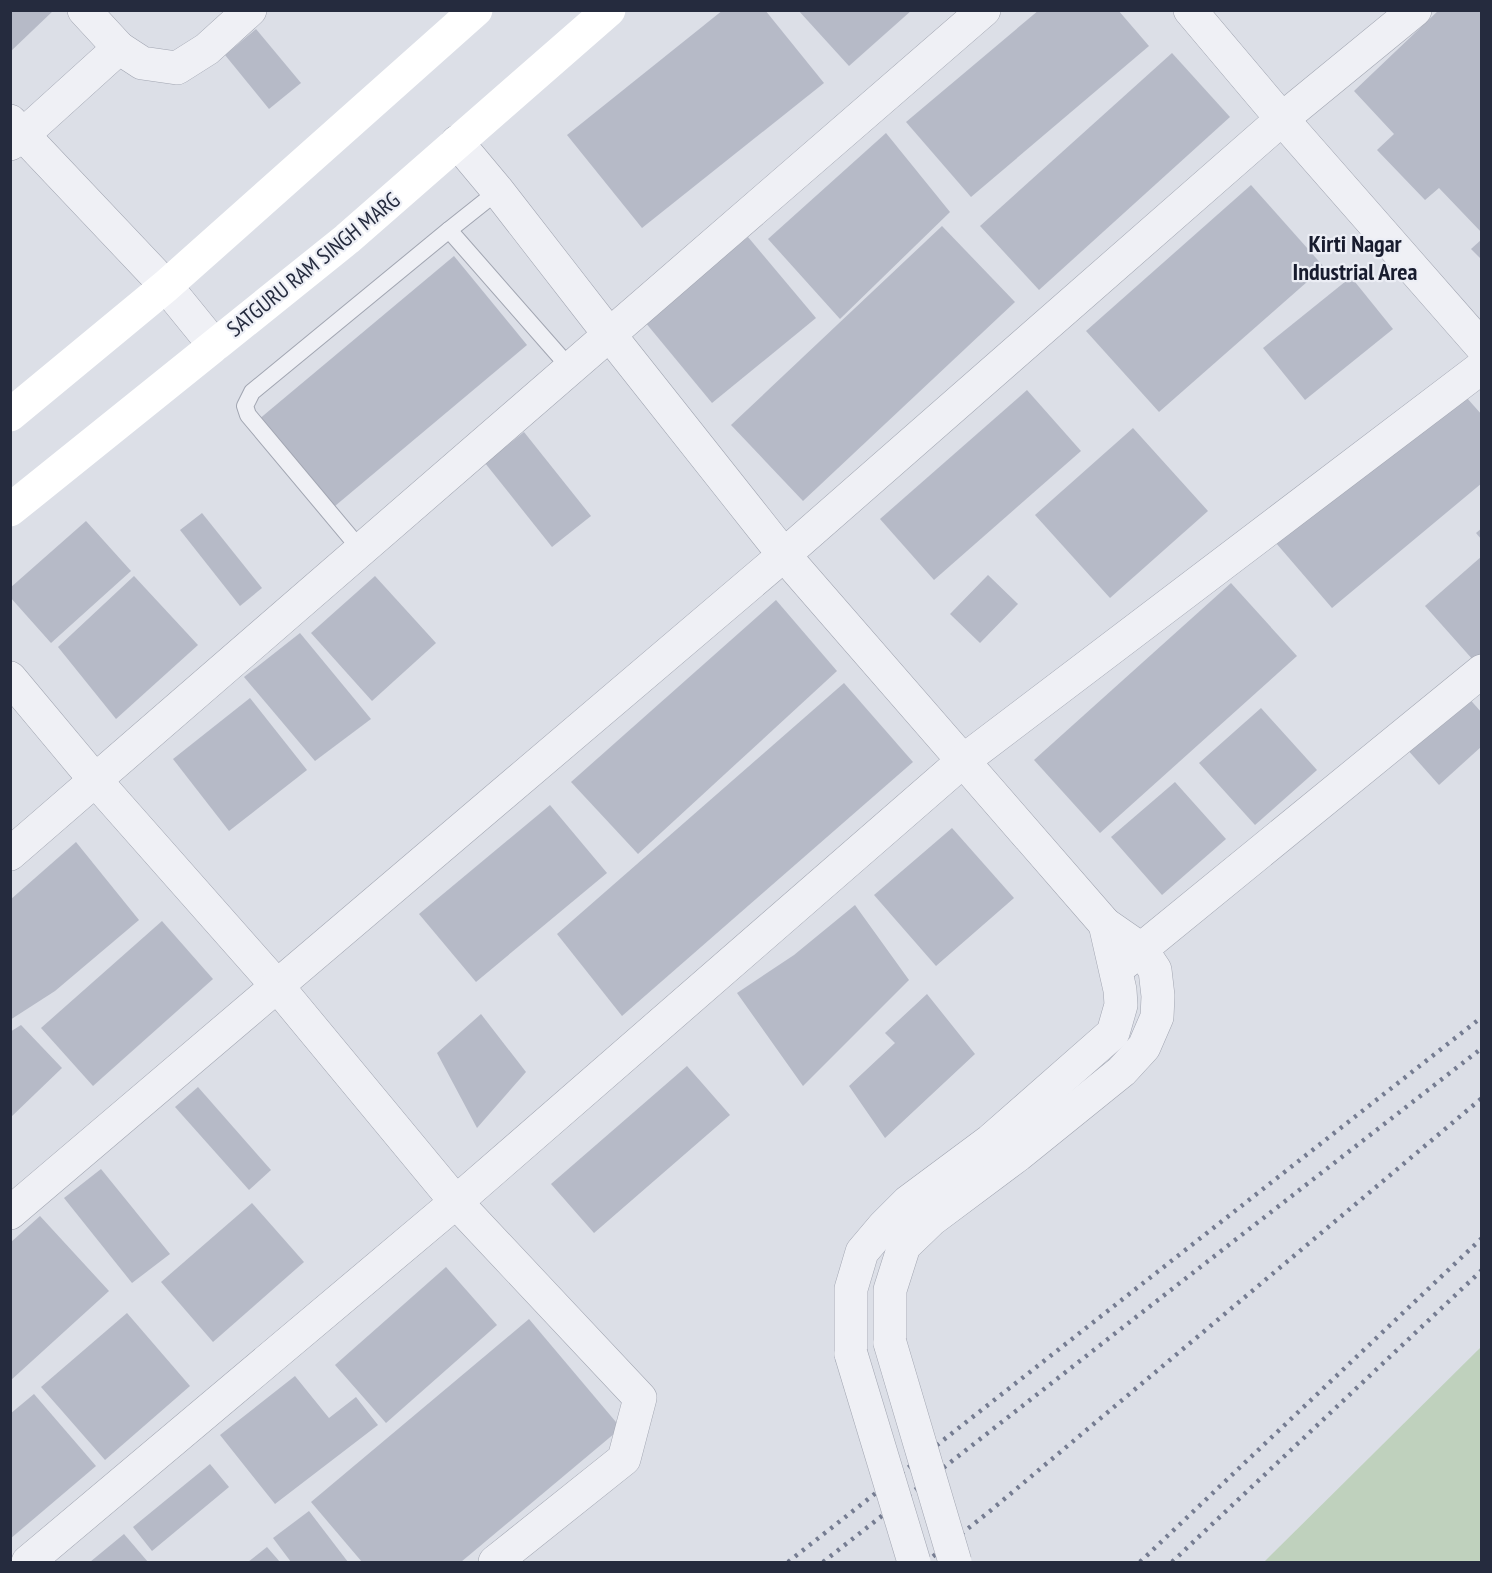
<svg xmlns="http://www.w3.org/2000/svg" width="1492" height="1573" font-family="'PT Sans Narrow',sans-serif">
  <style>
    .green { fill: #bfd1bd }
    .building { fill: #b6bac7 }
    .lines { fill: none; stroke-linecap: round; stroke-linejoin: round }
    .lane-casing { stroke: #a1a5b1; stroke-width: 18 }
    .street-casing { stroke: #a1a5b1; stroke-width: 34 }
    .lane { stroke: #eff0f5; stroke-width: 16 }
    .street { stroke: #eff0f5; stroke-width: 33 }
    .secondary { stroke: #fff; stroke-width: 33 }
    .rail { stroke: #757c91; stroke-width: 4.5; stroke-dasharray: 3 6; stroke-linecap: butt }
    .street-bridge-casing { stroke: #a1a5b1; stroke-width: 34; stroke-linecap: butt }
    .street-bridge { stroke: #eff0f5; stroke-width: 33 }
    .labels { text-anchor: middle; stroke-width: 4.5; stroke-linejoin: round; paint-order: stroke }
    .street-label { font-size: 22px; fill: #252b3e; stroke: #eceef5 }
    .neighbourhood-label { font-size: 24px; font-weight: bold; fill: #181c2e; stroke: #eceef5 }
  </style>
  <rect width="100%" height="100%" fill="#dcdfe7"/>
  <!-- green -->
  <path class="green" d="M1481,1347V1562H1264Z"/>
  <!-- building -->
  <g class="building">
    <path d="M10,10H54L10,52Z"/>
    <path d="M723,10H765L824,83L642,228L567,135Z"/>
    <path d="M798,10H912L849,66Z"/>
    <path d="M1039,10H1118L1149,46L971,197L906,122Z"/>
    <path d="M1439,10H1482V233L1439,188L1425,200L1377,150L1394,134L1354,91Z"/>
    <path d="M256,29L301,83L269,109L225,55Z"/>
    <path d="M1172,53L1230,117L1039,290L980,226Z"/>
    <path d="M886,133L950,212L840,319L768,239Z"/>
    <path d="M1251,185L1324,267L1159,412L1086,331Z"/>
    <path d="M942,226L1015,302L803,501L731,425Z"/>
    <path d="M748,237L816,318L712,403L645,322Z"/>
    <path d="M1482,239V260L1471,249Z"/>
    <path d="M454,256L527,345L335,506L258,420Z"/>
    <path d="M1351,277L1393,329L1305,400L1263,348Z"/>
    <path d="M1459,389L1482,415V483L1332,608L1276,543Z"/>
    <path d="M1027,390L1081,451L934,580L880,519Z"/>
    <path d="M1133,428L1208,511L1110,598L1035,515Z"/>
    <path d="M524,432L591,516L552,547L485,463Z"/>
    <path d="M202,513L262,588L240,606L180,530Z"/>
    <path d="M86,521L131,571L51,643L10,597V588Z"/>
    <path d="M1482,528V540L1476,533Z"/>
    <path d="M1482,556V655L1474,661L1425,606Z"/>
    <path d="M988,575L1018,604L980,643L950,614Z"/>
    <path d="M134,576L198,645L116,719L58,647Z"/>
    <path d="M375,576L436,643L372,701L311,633Z"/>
    <path d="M1231,583L1297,656L1100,833L1034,760Z"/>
    <path d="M776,600L837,671L638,854L571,782Z"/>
    <path d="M300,633L371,719L315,761L244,677Z"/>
    <path d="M844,683L913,762L622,1016L557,934Z"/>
    <path d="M1466,695L1482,713V746L1439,785L1406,748Z"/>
    <path d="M250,698L307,770L229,831L173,759Z"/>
    <path d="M1261,708L1317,770L1255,825L1199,763Z"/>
    <path d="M1175,782L1226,839L1162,895L1111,837Z"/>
    <path d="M550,805L607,873L476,982L419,914Z"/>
    <path d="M952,828L1014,898L936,966L874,895Z"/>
    <path d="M76,842L139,920L55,991L10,1020V900Z"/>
    <path d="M855,905L909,980L803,1086L737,993L794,955Z"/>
    <path d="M162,921L213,979L93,1086L41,1028Z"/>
    <path d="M927,994L975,1054L885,1138L849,1086L895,1043L885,1033Z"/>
    <path d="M481,1014L526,1072L477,1128L437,1053Z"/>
    <path d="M21,1025L62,1068L10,1118V1032Z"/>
    <path d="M687,1066L730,1115L594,1233L551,1184Z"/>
    <path d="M198,1087L271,1170L249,1190L175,1107Z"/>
    <path d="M101,1169L170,1254L132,1283L64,1198Z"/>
    <path d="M252,1203L304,1262L213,1342L161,1282Z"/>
    <path d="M40,1216L109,1291L10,1381V1243Z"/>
    <path d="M446,1267L497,1325L386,1423L335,1365Z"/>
    <path d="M127,1313L190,1386L105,1460L41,1387Z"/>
    <path d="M529,1319L621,1428L461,1562H362L311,1502Z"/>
    <path d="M295,1376L329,1418L356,1397L378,1425L275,1504L220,1435Z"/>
    <path d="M34,1394L96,1466L10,1539V1414Z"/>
    <path d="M210,1464L229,1487L152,1551L133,1527Z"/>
    <path d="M309,1511L348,1562H291L273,1538Z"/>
    <path d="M124,1534L148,1562H90Z"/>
    <path d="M267,1547L280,1562H248Z"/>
  </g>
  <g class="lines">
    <!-- lane casing -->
    <g class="lane-casing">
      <g id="lane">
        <path d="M449,230L498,191"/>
        <path d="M361,550L248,415L245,406L252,392L449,230L570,368"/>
      </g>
    </g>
    <!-- street casing -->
    <g class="street-casing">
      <g id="street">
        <path d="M84,10L119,48"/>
        <path d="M1190,10L1282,119L1482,347"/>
        <path d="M10,121L166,286L214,345"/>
        <path d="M457,142L498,191L609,334L784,555L1105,924L1141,949L1155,970L1158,996L1157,1017L1144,1047L1122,1071L1018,1155L931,1220L904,1246L890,1290V1343"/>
        <path d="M10,144L24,134L119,48L142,63L177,68L207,49L250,10"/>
        <path d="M10,678L96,781L278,987L456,1202L640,1398L624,1459L495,1562"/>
        <path d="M10,854L984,10"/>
        <path d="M1123,964L1482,671"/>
        <path d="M10,1213L784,555L1282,119L1415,10"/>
        <path d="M851,1354V1289L862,1252L884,1226L908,1202L990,1141L1113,1033L1121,1005L1120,990L1105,924"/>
        <path d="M28,1562L456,1202L963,761L1482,367"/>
      </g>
    </g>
    <!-- lane -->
    <use href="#lane" class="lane"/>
    <!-- street -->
    <use href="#street" class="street"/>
    <!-- secondary -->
    <g class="secondary">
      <path d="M10,415L166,286L476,10"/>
      <path d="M10,510L347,239L609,10"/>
    </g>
    <!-- rail -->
    <g class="rail">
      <path d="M788,1562L1482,1017"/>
      <path d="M823,1562L1122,1328L1482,1048"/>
      <path d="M926,1562L990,1511L1482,1098"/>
      <path d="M1140,1562L1482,1238"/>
      <path d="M1172,1562L1482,1270"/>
    </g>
    <!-- street-bridge casing -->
    <g class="street-bridge-casing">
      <g id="street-bridge">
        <path d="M890,1343L955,1562"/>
        <path d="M851,1354L914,1562"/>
      </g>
    </g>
    <!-- street-bridge -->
    <use href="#street-bridge" class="street-bridge"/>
  </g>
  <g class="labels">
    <!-- street labels -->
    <g class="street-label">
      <text transform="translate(313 264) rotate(-39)" y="8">SATGURU RAM SINGH MARG</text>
    </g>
    <!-- neighbourhood labels -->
    <g class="neighbourhood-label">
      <text x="1355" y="252">Kirti Nagar<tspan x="1355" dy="28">Industrial Area</tspan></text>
    </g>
  </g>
  <!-- border -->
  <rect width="1492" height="1573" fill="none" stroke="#252b3e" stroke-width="24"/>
</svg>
